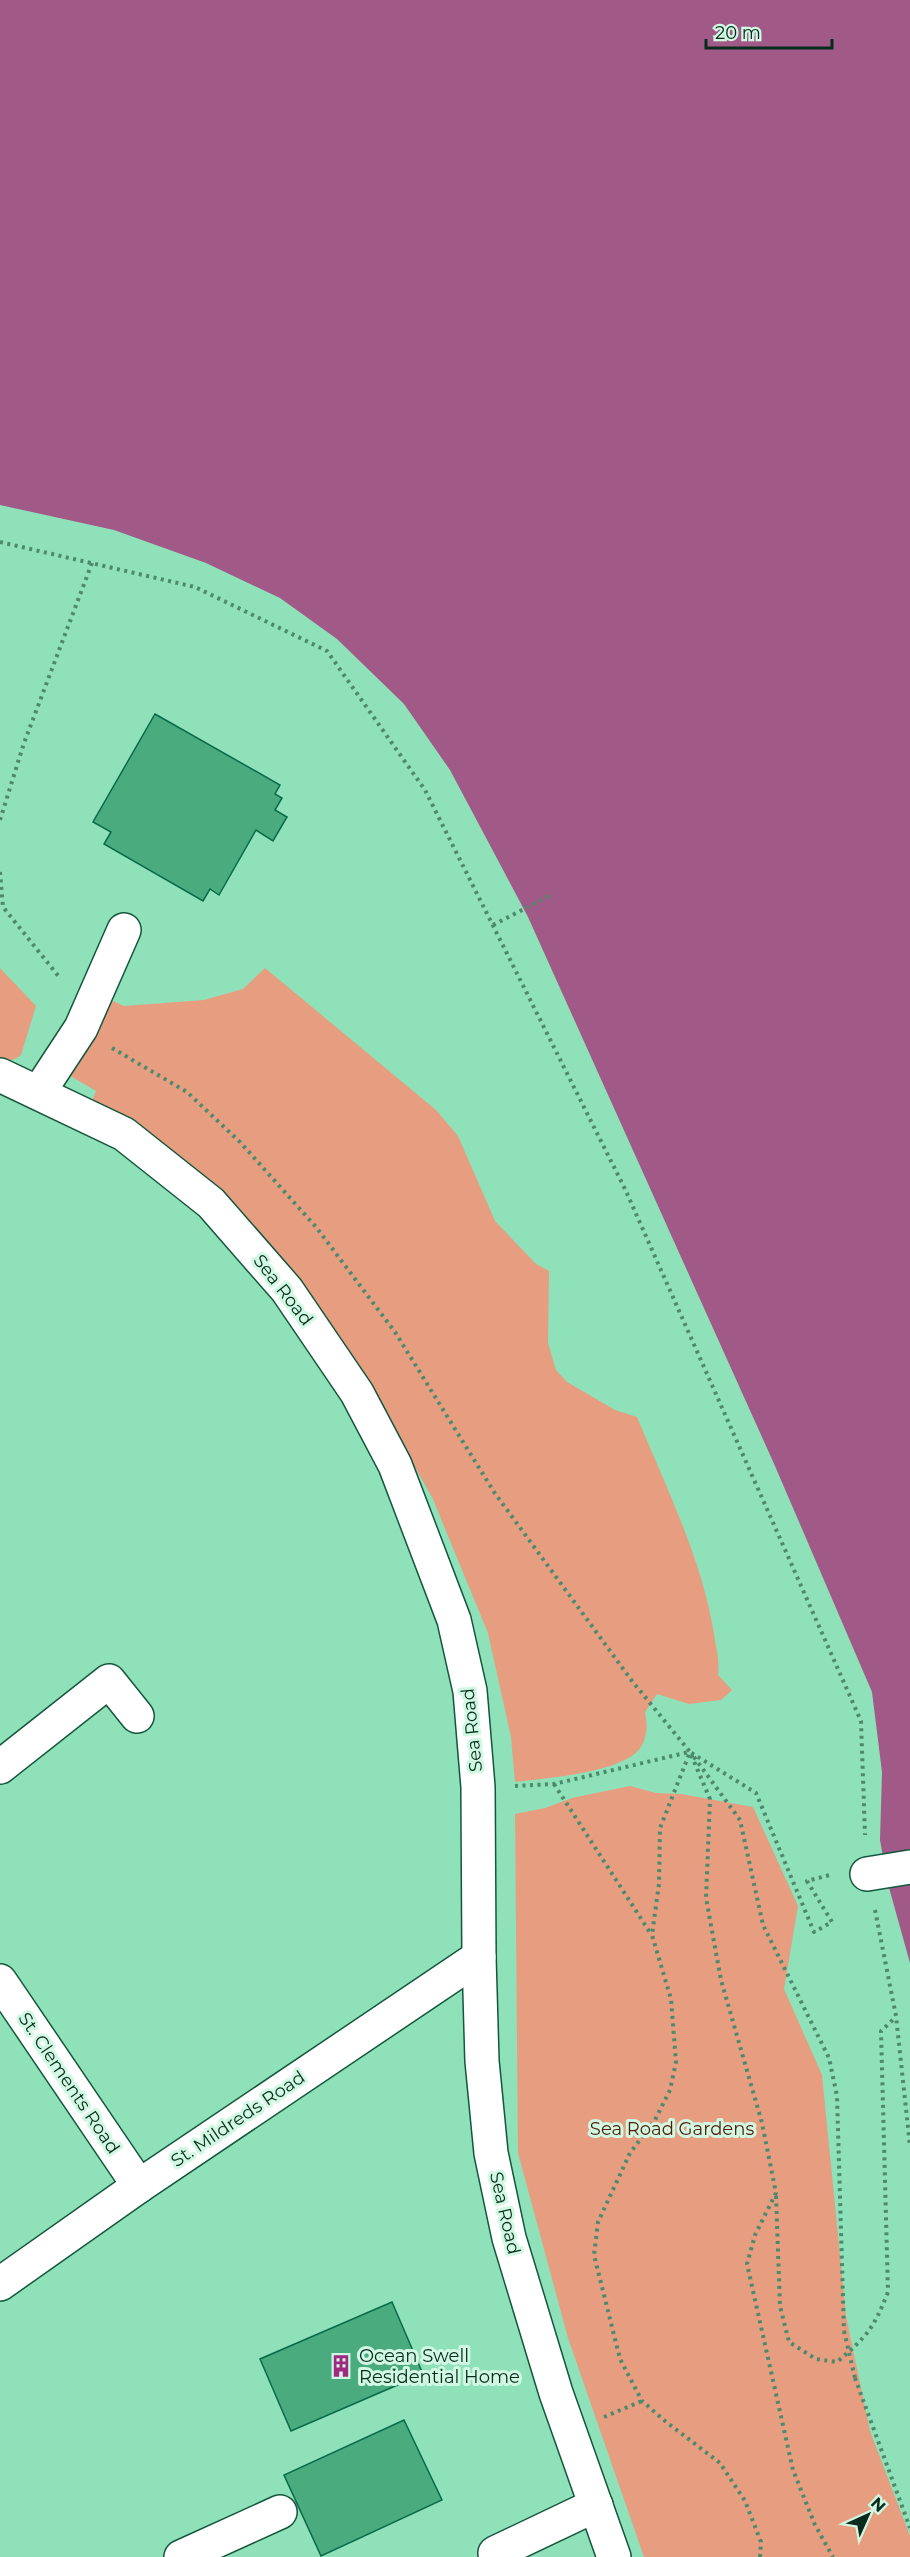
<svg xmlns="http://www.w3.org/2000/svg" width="910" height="2557" font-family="Montserrat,sans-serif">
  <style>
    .green { fill: #e79d80 }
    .water { fill: #a15988 }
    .building { fill: #4aab7f; stroke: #086b48; stroke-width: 1.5 }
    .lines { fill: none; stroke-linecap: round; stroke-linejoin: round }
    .minor-casing { stroke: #14573c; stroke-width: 36 }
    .path { stroke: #4d8a6d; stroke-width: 4; stroke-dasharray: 3 4.5; stroke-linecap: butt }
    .minor { stroke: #fff; stroke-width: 33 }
    .path-bridge { stroke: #4d8a6d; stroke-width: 4; stroke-dasharray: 3 4.5; stroke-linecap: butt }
    .labels { text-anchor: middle; stroke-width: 6; stroke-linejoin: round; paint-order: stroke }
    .street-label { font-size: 18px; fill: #072c1c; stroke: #d1f8e3 }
    .park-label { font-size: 18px; fill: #511d06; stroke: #d1f8e3 }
    .poi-label { font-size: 18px; fill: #072c1c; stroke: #d1f8e3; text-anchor: start }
  </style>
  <rect width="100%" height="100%" fill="#8ee1b8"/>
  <!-- green -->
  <g class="green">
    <path d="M0,968L36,1006L21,1055C15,1060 8,1062 0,1060Z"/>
    <path d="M265,968L436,1110L458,1136L495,1221L536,1264L549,1271L548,1343L556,1370L567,1382L615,1410L637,1417C666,1487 702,1559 714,1634C716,1648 720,1661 718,1675L732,1690L721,1700L689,1704L657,1694L645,1712C647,1723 648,1734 642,1745C628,1773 545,1778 515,1782L511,1737L488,1633L432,1497L347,1349L91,1104L96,1091L67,1074L108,999L124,1006L204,1000L243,989Z"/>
    <path d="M630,1786L656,1793L681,1794L753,1807L798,1906L784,1989L822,2075L846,2316L870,2431L910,2536V2557H644L568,2338L518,2153L515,1814L545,1808L572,1798Z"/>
  </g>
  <!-- water -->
  <path class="water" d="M0,0H910V1963L888,1884L880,1840L882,1772L872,1692L775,1466L528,917L450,770L404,704L337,639L280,598L206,563L114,530L0,505Z"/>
  <!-- building -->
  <g class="building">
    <path d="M155,714L280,785L275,794L282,798L275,810L287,817L273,841L256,830L219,895L210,889L203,901L104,844L111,832L93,822Z"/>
    <path d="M392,2302L423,2374L291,2431L260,2359Z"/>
    <path d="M404,2420L442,2500L321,2556L284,2475Z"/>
  </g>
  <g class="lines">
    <!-- minor casing -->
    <g class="minor-casing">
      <g id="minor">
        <path d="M0,1075L124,1134L211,1203L287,1290L357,1393L395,1465L454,1620L470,1691L478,1787L479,1957L482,2061L491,2153L509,2238L556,2393L614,2557"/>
        <path d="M39,1092L81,1028L124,930"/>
        <path d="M0,1767L109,1681L137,1716"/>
        <path d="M867,1874L910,1867"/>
        <path d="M0,1981L139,2186"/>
        <path d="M0,2284L139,2186L479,1957"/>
        <path d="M181,2557L280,2512"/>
        <path d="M497,2557L495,2553L596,2505"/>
      </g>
    </g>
    <!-- path -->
    <g class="path">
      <path d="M0,542L195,587L327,651L425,790L625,1189L861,1721L865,1835"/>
      <path d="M0,820L24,743L92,563"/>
      <path d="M0,872L3,907L60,978"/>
      <path d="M493,925L553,894"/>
      <path d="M112,1048L187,1092L240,1142L316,1227L395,1332L494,1492L632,1681L690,1752L710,1799L706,1898L721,1980L762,2123L776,2193L755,2235L747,2264L793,2470L815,2525L833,2557"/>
      <path d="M694,1757L740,1820L763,1925L829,2058L837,2096L844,2331"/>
      <path d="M554,1784L651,1934"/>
      <path d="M515,1786L554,1784L689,1752"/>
      <path d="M875,1910L896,2016L910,2146"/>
      <path d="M776,2196L780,2306L789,2342L816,2359L837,2362C867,2336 873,2330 888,2292L881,2031L896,2017"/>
      <path d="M855,2378L910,2528"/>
      <path d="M604,2417L642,2401"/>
      <path d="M760,2557L761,2542L745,2501L720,2463L665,2421L642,2401L620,2359L594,2255L598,2222L630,2153L655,2120L670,2090L676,2062L671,1999L652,1935L659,1884L660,1828L690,1752L756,1793L814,1932L832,1922L807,1881L830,1875"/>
    </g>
    <!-- minor -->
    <use href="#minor" class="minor"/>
    <!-- path-bridge -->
    <path class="path-bridge" d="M844,2331L855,2378"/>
  </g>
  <!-- icons -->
  <defs>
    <g id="building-bare" transform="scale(1.8)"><path d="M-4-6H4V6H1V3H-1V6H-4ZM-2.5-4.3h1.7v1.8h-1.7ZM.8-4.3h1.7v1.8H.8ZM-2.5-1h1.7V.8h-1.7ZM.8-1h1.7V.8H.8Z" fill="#a12980" stroke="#d1f8e3" stroke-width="2.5" paint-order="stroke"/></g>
  </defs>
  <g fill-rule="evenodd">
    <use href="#building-bare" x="341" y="2366"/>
  </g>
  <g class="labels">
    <!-- street labels -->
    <g class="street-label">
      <text transform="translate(283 1290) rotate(52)" y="6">Sea Road</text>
      <text transform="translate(472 1730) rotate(-96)" y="6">Sea Road</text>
      <text transform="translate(69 2083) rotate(56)" y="6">St. Clements Road</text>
      <text transform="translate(238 2119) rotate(-34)" y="6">St. Mildreds Road</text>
      <text transform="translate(505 2213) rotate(77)" y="6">Sea Road</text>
    </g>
    <!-- park labels -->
    <g class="park-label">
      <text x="672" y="2135">Sea Road Gardens</text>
    </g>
    <!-- poi labels -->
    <g class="poi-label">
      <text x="359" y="2362">Ocean Swell<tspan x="359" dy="21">Residential Home</tspan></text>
    </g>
  </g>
  <!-- north arrow -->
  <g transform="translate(868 2515) rotate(45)" stroke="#d1f8e3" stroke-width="4.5" paint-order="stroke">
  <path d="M0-4.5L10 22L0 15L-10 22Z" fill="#072c1c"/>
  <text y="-9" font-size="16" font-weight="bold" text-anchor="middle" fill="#072c1c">N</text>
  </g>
  <!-- scale -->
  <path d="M706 39v9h126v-9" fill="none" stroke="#072c1c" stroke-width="3"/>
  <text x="715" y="39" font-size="18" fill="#072c1c" stroke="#d1f8e3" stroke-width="4.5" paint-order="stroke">20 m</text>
</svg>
